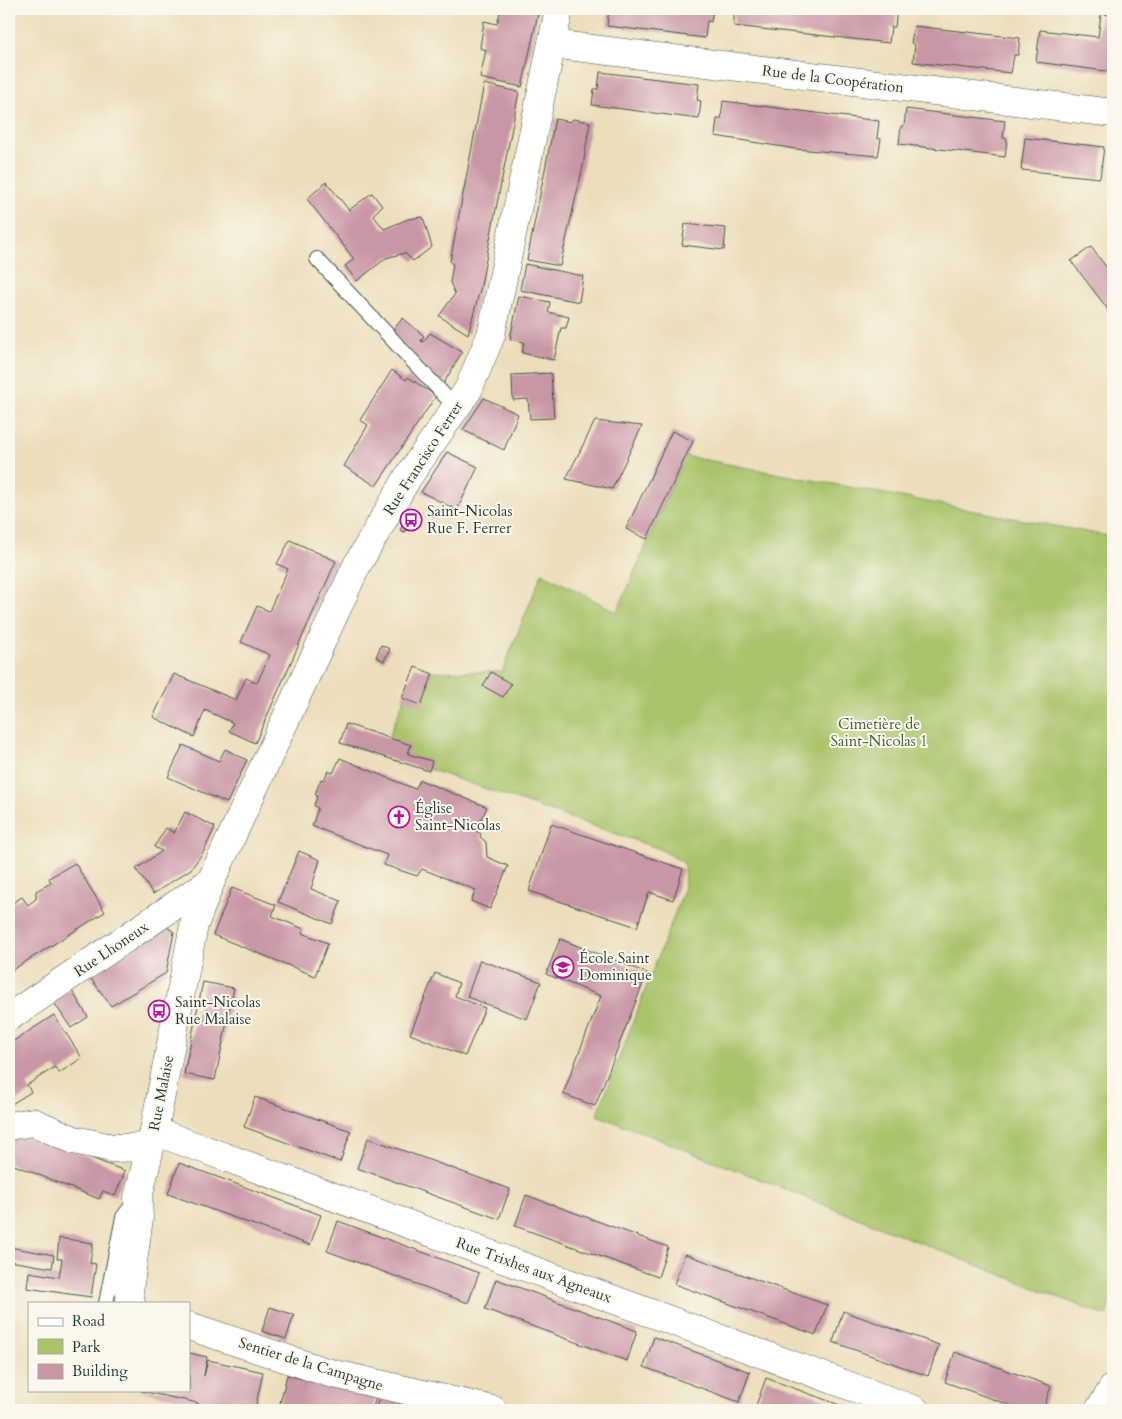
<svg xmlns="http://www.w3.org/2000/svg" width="1122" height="1419" font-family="Cardo,serif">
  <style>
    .green { fill: #a9c46a; stroke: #64804f }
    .building { fill: #c996a6 }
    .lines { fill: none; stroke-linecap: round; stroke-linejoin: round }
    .service-casing { stroke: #3e5548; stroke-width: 16 }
    .minor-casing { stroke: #3e5548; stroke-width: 29 }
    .service { stroke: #fff; stroke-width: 14 }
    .minor { stroke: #fff; stroke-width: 28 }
    .labels { text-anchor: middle; stroke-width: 4; stroke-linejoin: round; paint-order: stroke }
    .street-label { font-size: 15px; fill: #1f3d34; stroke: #fbf7ec }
    .poi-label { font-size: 15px; fill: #1f3d34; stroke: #fbf7ec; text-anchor: start }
    .park-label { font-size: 15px; fill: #425f42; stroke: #fbf7ec }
  </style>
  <rect width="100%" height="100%" fill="#fbf7ec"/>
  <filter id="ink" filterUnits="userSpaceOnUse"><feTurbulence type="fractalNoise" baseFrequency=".02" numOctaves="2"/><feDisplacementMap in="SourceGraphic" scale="10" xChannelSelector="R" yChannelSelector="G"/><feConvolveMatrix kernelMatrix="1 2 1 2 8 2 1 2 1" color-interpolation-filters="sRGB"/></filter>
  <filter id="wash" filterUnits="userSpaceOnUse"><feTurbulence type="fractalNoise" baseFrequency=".0096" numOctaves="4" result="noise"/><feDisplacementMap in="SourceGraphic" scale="20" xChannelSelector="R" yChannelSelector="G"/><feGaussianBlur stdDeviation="1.12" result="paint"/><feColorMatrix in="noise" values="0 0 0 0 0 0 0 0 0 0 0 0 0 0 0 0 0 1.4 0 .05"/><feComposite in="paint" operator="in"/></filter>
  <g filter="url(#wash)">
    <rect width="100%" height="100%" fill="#ecdebb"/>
    <!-- green -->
    <path class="green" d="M685,456L1113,537V1290L1106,1316L597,1115L685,887L684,863L660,849L382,753L416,671L502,672L542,573L617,612Z"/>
    <g id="blocks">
      <!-- building -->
      <g class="building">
        <path d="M501,9H539L522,87L480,78L486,50L480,48L484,21L497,24Z"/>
        <path d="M609,9H713L711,22L707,21L705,38L607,26Z"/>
        <path d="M734,9H897L895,27H891L889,43L734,26Z"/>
        <path d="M1101,14L1112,15L1110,38L1113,39V72L1036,62L1040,30L1098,37Z"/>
        <path d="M914,26L1020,38L1018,55H1014L1011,73L913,62L915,45L911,43Z"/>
        <path d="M600,72L699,84L697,100L701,101L699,119L592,105L594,89H598Z"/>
        <path d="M484,84L519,92L480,290L468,334L439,316L455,294L450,282L453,264L450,262Z"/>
        <path d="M723,101L879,121L877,138L881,139L878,156L796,149L715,136L717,119H721Z"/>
        <path d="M906,109L1005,121L1003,138L1007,139L1005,157L899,144L901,126H904Z"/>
        <path d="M555,119L571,122L573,119L590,122L583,166L560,266L527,260Z"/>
        <path d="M1025,138L1104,147L1100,178L1021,170Z"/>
        <path d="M326,182L349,210L372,193L382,206L373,215L384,229L408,219L423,217L432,247L413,261L405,253L386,258L357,281L345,266L354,259L307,199Z"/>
        <path d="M685,224L726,228L724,250L682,245Z"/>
        <path d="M1091,247L1113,276V316L1071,261Z"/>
        <path d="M525,264L583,276L579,302L520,290Z"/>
        <path d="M519,296L550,302L548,312L569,317L566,328H561L554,360L522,353L524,342L510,339Z"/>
        <path d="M403,318L424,336L421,341L423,342L430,333L462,352L442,386L391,332Z"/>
        <path d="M392,370L406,380L408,377L436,396L376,486L344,466L368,425L360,420Z"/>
        <path d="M551,373L554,418L530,419L528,399L513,400L512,375Z"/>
        <path d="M484,398L518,414L504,450L463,430Z"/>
        <path d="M595,421L642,426L612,489L566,479Z"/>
        <path d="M672,431L693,441L647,539L626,529Z"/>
        <path d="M447,452L478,467L457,510L421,492Z"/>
        <path d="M408,516L413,519L405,532L400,530Z"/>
        <path d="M290,540L336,561L255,743L229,731L233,723L205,710L194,737L153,717L174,674L236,700L246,678L257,683L270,655L241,642L257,606L269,611L288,569L277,564Z"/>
        <path d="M381,645L390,649L384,661L376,657Z"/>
        <path d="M415,667L433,674L421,705L402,698Z"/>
        <path d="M491,672L511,684L503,697L483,686Z"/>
        <path d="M346,724L411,745L408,754L432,761L429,771L340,743Z"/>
        <path d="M183,745L219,761L225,749L247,760L227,803L168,777Z"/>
        <path d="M340,758L415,789L420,780L487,807L476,831L481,834L480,837L486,842L487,857L508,866L490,909L471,901L476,890L422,869L417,876L384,865L387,855L312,826L318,808L314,806L317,796L315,794L321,779L324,780L328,771L333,773Z"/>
        <path d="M185,812L215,827L204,851L191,869L153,894L136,869L162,851L154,847L166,828L174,833Z"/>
        <path d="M551,824L683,869L673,900L649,892L637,927L529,891Z"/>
        <path d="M299,851L320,860L311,889L341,901L332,924L278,902Z"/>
        <path d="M75,863L105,912L9,972V905L22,897L28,905L36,899V891L51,883L49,878Z"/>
        <path d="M232,888L276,905L272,916L304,929L302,933L328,943L315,976L213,935Z"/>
        <path d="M167,927L174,932L166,973L111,1006L90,977Z"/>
        <path d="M560,939L647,973L595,1106L563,1094L601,996L546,974Z"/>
        <path d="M480,960L541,982L527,1019L467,997Z"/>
        <path d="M435,973L459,983L455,996L485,1008L465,1056L410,1034Z"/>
        <path d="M203,982L234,988L215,1080L184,1074Z"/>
        <path d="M71,989L88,1017L71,1028L53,1001Z"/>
        <path d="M54,1015L82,1058L59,1073L55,1067L27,1085L31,1092L10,1105L9,1044Z"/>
        <path d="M255,1097L351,1131L340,1162L244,1127Z"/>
        <path d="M9,1133L29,1134L125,1171L115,1196L103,1191L99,1199L9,1163Z"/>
        <path d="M368,1138L510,1189L499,1219L357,1168Z"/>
        <path d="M179,1163L321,1215L310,1245L168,1194Z"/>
        <path d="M526,1195L668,1247L658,1277L515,1226Z"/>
        <path d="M338,1221L479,1273L468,1303L327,1251Z"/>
        <path d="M59,1238L93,1243L90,1263L96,1264L91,1297L27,1288L29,1272L59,1277L62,1259H57Z"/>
        <path d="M9,1247L54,1255L52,1268L9,1261Z"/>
        <path d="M685,1254L827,1305L816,1335L674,1284Z"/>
        <path d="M496,1279L637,1331L627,1361L485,1309Z"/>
        <path d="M270,1307L294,1315L286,1339L262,1331Z"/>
        <path d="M843,1311L939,1345L928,1376L833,1342Z"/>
        <path d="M654,1337L750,1372L739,1402L644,1367Z"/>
        <path d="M955,1352L1051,1386L1043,1410H1023L945,1382Z"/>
        <path d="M189,1353L207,1357L204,1376L208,1360L263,1372L255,1410H220L198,1405V1403L141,1391L189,1390Z"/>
        <path d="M287,1375L376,1398L372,1410H291L279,1407Z"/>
        <path d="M766,1378L837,1404L854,1410H761L755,1408Z"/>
        <path d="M379,1398L422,1410H375Z"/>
      </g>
    </g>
  </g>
  <g filter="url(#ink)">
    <use href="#blocks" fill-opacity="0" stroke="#3e5548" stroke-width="1"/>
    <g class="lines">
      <!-- service casing -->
      <g class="service-casing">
        <g id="service">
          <path d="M317,259L446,397L457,405"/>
          <path d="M106,1303L123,1217L136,1200"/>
        </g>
      </g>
      <!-- minor casing -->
      <g class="minor-casing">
        <g id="minor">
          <path d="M552,44L1113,113"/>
          <path d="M9,1017L211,881"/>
          <path d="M9,1126L33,1122L74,1140L112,1148L150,1147"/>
          <path d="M154,1131L915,1410"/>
          <path d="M131,1303L129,1291L139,1218L138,1198L154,1131L194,925L211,881L357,565L408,477L468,390L491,335L559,9"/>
          <path d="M189,1326L326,1372L493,1410"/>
          <path d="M1099,1410L1113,1388"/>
        </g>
      </g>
      <!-- service -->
      <use href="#service" class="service"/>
      <!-- minor -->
      <use href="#minor" class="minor"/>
    </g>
  </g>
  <!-- icons -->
  <defs>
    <g id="bus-ring" transform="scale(1.125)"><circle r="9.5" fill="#fbf7ec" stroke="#b5179e" stroke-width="1.5"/><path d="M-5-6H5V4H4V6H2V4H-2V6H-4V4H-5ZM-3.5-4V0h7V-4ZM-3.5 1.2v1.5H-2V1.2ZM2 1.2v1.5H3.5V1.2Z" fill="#b5179e"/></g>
    <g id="church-ring" transform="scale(1.125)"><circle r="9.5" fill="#fbf7ec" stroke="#b5179e" stroke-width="1.5"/><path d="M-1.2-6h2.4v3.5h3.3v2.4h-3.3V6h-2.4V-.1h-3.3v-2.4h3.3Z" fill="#b5179e"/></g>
    <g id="school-ring" transform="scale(1.125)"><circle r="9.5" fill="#fbf7ec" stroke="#b5179e" stroke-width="1.5"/><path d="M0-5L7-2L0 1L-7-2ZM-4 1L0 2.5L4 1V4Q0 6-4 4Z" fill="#b5179e"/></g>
  </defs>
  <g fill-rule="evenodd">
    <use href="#bus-ring" x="411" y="520"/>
    <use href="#church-ring" x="399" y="817"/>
    <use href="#school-ring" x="563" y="967"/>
    <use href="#bus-ring" x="159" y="1011"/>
  </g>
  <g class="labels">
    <!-- street labels -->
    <g class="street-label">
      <text transform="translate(833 79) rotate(7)" y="5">Rue de la Coopération</text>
      <text transform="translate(423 458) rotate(-57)" y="5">Rue Francisco Ferrer</text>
      <text transform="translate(111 949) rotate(-34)" y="5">Rue Lhoneux</text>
      <text transform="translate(161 1093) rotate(-79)" y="5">Rue Malaise</text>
      <text transform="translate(534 1270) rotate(20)" y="5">Rue Trixhes aux Agneaux</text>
      <text transform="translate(311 1364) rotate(17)" y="5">Sentier de la Campagne</text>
    </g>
    <!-- poi labels -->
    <g class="poi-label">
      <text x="427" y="516">Saint-Nicolas<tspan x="427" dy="17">Rue F. Ferrer</tspan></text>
      <text x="415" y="813">Église<tspan x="415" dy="17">Saint-Nicolas</tspan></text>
      <text x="579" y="963">École Saint<tspan x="579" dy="17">Dominique</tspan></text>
      <text x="175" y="1007">Saint-Nicolas<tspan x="175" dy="17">Rue Malaise</tspan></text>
    </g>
    <!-- park labels -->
    <g class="park-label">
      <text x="879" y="729">Cimetière de<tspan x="879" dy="17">Saint-Nicolas 1</tspan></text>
    </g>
  </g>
  <!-- margin -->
  <rect width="1122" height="1419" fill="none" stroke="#fbf7ec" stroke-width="30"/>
  <!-- legend -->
  <rect x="28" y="1302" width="162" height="90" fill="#fbf7ec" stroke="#a3ada2"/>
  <rect x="38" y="1318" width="25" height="8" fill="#ffffff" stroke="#a3ada2"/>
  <text x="72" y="1326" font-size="15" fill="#1f3d34">Road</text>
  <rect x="38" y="1339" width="25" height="15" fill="#a9c46a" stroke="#a3ada2"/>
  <text x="72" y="1352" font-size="15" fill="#1f3d34">Park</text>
  <rect x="38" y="1364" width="25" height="15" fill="#c996a6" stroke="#a3ada2"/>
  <text x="72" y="1376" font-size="15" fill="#1f3d34">Building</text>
</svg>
